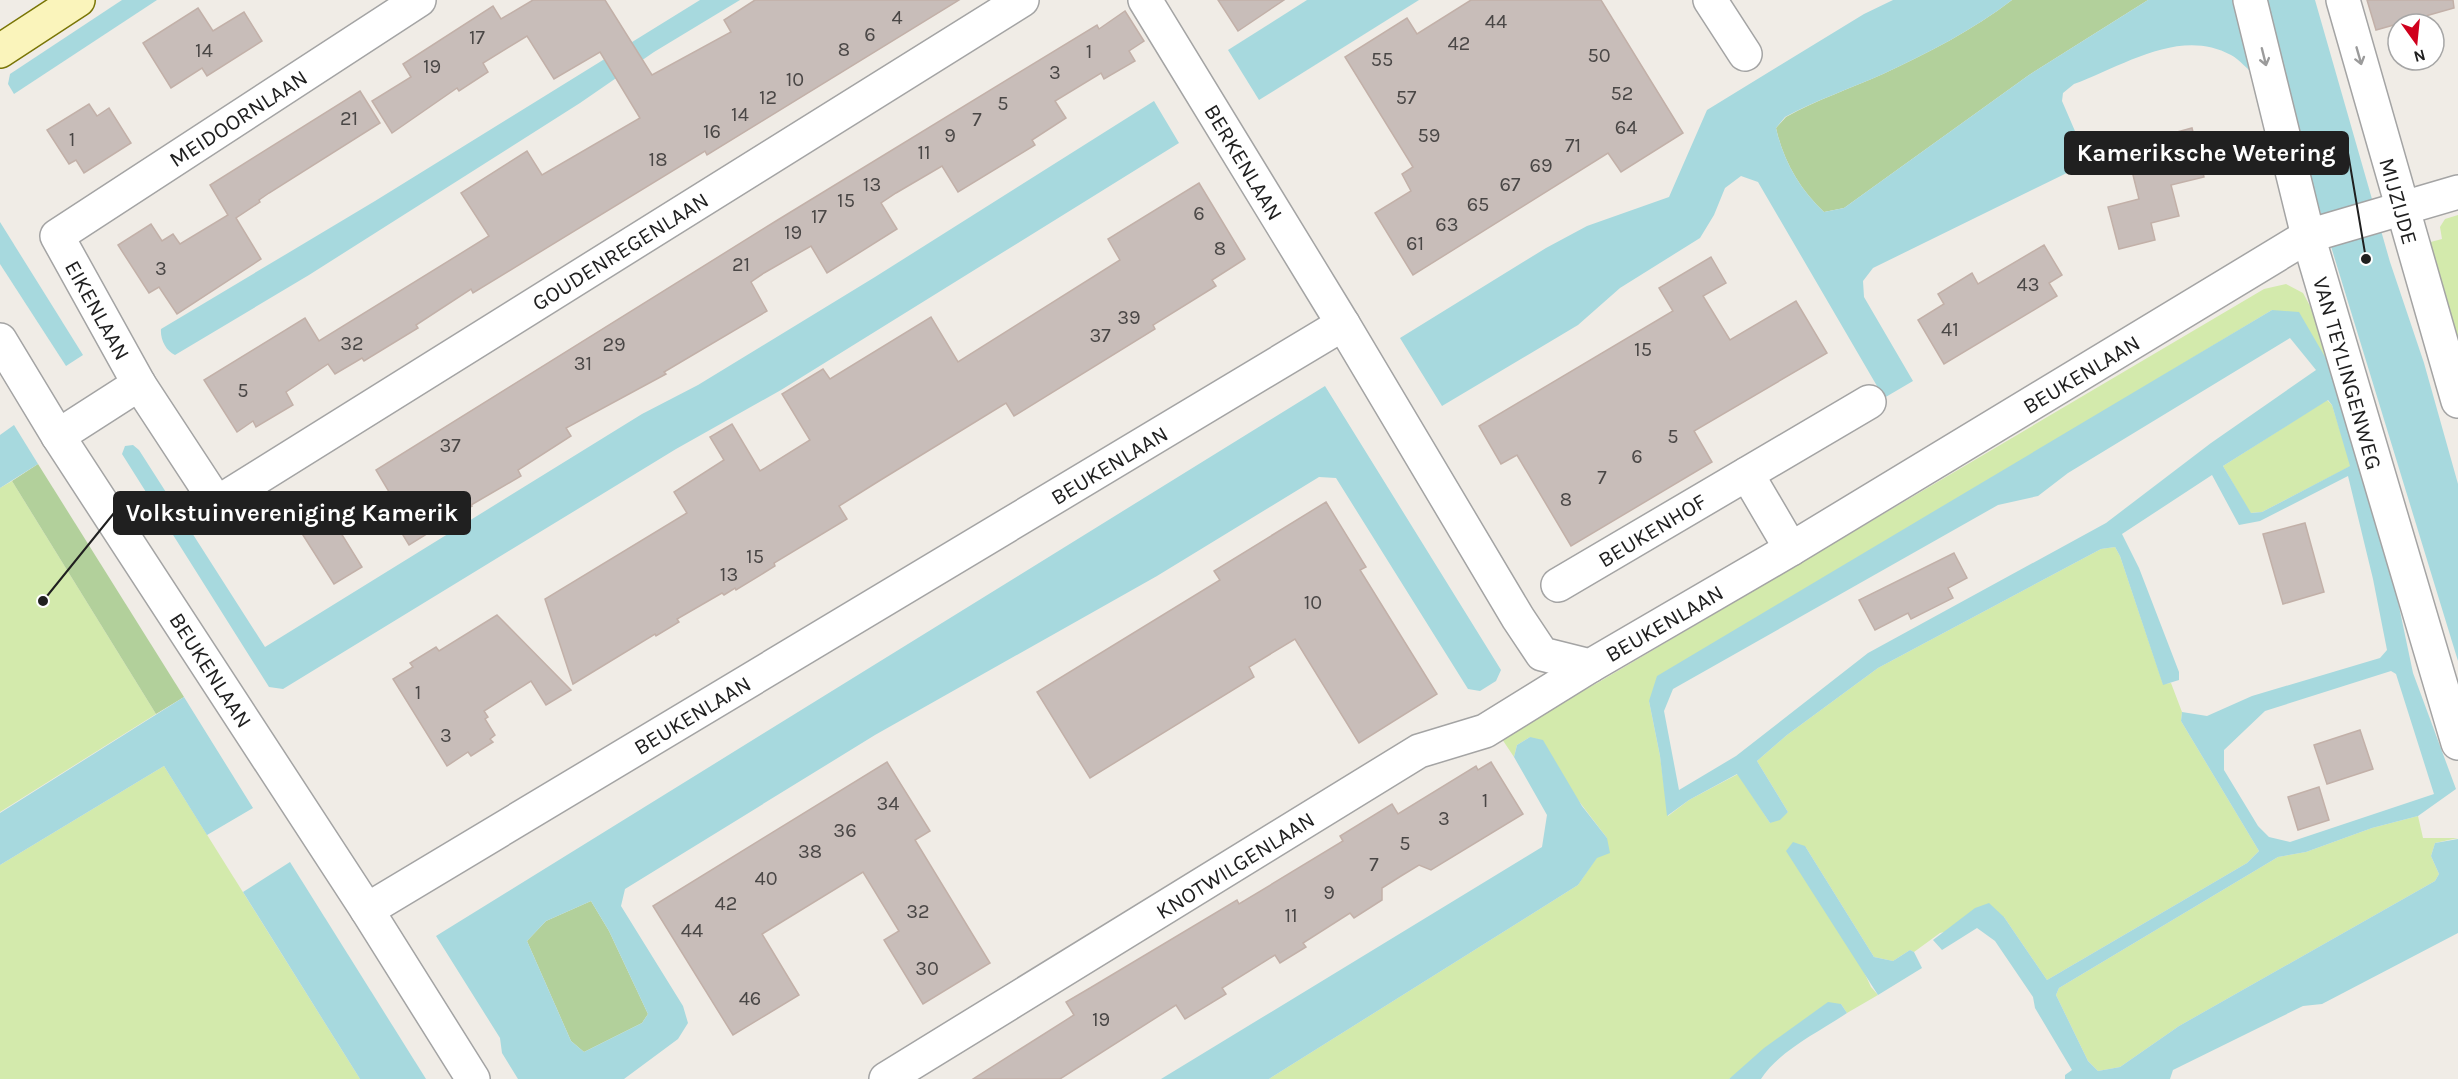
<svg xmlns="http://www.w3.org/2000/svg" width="2458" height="1079" font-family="Karla,sans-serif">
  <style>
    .grass { fill: #d3eaac }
    .forest { fill: #b2d09b }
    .water { fill: #a7d9de; fill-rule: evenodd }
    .building { fill: #c8bdb9; stroke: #c2b0a8; stroke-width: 1.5 }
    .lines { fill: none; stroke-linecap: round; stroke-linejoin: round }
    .minor-casing { stroke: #a4a4a4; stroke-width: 36 }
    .tertiary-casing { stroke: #a4a4a4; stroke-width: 36 }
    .secondary-casing { stroke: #797505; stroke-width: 36 }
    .minor { stroke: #fff; stroke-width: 33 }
    .tertiary { stroke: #fff; stroke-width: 33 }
    .secondary { stroke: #faf4bb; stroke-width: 33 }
    .oneway { stroke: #9b9b9b }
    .labels { text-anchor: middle; stroke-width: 4.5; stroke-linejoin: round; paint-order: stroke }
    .number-label { font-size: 20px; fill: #4a4746 }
    .street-label { font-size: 22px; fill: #202020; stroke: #fff }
    .leader { fill: none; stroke: #202020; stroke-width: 2 }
    .callout-dot { fill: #202020; stroke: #fff; stroke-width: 2 }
    .callout { fill: #202020; stroke: #202020; stroke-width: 2 }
    .callout-label { font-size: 24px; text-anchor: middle; font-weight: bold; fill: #fff }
  </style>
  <rect width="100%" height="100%" fill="#f0ece6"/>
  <!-- grass -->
  <g class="grass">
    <path d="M2458,215V362L2423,244L2442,239L2440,227L2445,219Z"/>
    <path d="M2286,284L2303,293L2331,345L2344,380L2272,310L1984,483L1649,701L1660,756L1668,816L1689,800L1738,774L1770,823L1788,812L1757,761L1787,735L1878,668L2101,549L2115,547L2120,556L2163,684L2171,683L2182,712L2181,721L2259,851L2247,863L2047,980L2004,917L1940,933L1914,952L1910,950L1893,961L1874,957L1805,846L1871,987L1878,995L1847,1013L1841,1004L1729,1079H1269L1578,885L1597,857L1607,838L1530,737L1517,745L1514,757L1500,736L1599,682L2264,289Z"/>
    <path d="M2327,400L2332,405L2351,466L2262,512L2250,513L2223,466Z"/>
    <path d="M12,481L156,714L0,812V488Z"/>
    <path d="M164,766L360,1079H0V865Z"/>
    <path d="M2418,816L2423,838H2458L2435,843L2431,856L2439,874L2435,881L2179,1026L2120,1067L2098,1071L2088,1061L2056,995L2059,988L2278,857L2306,852L2372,828Z"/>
  </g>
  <!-- forest -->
  <g class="forest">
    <path d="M2012,0H2148L2029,75L1844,208L1824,212C1800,190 1783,160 1776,128L1786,117C1817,100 1851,88 1883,74C1928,53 1973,30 2012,0Z"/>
    <path d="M38,464L184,697L156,714L12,481Z"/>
    <path d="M591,901L609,931L648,1014L642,1023L584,1052L571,1041L527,941L546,921Z"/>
  </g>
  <!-- water -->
  <g class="water">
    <path d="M122,0H157L14,94L8,84L10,74Z"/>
    <path d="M700,0H740L654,52L580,103L309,275L175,355C166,351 160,339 161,329L375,201Z"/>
    <path d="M1307,0H1419L1259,100L1228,50Z"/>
    <path d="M1893,0H2012C1973,30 1928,53 1883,74C1851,88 1817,100 1785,117L1776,128C1783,160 1800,190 1824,212L1844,208L2029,75L2148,0H2235L2256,76C2248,70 2240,60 2231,55C2180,27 2123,66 2074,84L2063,93L2062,101L2084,152L2073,170L1873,268L1863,281L1864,297L1913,381L1884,398L1758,182L1741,176L1725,188L1714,215L1700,238L1620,288L1578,325L1442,406L1400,338L1546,248L1587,226L1669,197L1707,110L1864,14Z"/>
    <path d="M2264,0H2315L2390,262L2424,363L2458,484V661L2318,204Z"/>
    <path d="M1154,101L1179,143L781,390L676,449L283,689L269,687L122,454L125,446L133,445L139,450L265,647L642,414L698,385L875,277Z"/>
    <path d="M0,222L83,355L66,366L0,264Z"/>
    <path d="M2272,310L2299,312L2328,362L2393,578L2413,673L2456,789L2418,816L2372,828L2306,852L2278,857L2059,988L2056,995L2088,1061L2098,1071L2120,1067L2179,1026L2435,881L2439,874L2431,856L2435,843L2458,839V933L2322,1004L2303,1006L2173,1070L2170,1079H2065V1075L2072,1070L2035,1008L2033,997L1995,941L1977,928L1942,950L1933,940L1975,908L1989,903L2004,917L2047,980L2247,863L2259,851L2181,721L2182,712L2207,716L2252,696L2380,658L2387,650L2373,579L2348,476L2260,521L2239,525L2212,475L2122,534L2139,568L2179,672V680L2163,685L2120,556L2115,547L2101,549L1878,668L1787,735L1757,761L1788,812L1780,820L1770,823L1737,774L1689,800L1667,816L1660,756L1649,701L1657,676ZM2290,338L2316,370L2211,443L2106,523L1868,653L1736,756L1679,790L1664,711L1673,689L1998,505L2038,496L2068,473ZM2328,400L2332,405L2350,466L2262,512L2251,513L2223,466ZM2391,671L2396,674L2434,794L2290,842L2269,837L2258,826L2224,770V750L2265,711Z"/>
    <path d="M1325,386L1501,670L1496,681L1480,691L1468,689L1336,478L1319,477L1157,576L875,735L625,889L621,906L683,1006L688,1023L678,1039L624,1079H518L502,1053L500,1038L436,936ZM591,901L609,931L648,1014L642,1023L584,1052L571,1041L527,941L546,921Z"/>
    <path d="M14,425L38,464L0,488V435Z"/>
    <path d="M184,697L253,808L207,835L164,766L0,865V813Z"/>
    <path d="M1530,737L1543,740L1582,806L1607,838L1610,853L1597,858L1578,885L1269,1079H1161L1542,847L1547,815L1514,757L1517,745Z"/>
    <path d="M1793,842L1805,846L1874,957L1893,961L1910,950L1914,952L1922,968L1878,995L1786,851Z"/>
    <path d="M290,862L426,1079H360L243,892Z"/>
    <path d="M1828,1002L1841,1004L1847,1013C1819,1032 1780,1050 1761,1079H1729L1764,1048Z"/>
  </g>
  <!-- building -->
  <g class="building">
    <path d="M533,0H605L652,75L731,32L724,20L755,0H959L707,155L705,151L473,293L471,289L416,325L418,328L364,361L362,358L335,374L328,364L286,392L293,405L256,427L253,421L237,432L204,380L305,318L319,341L489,236L461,193L527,151L542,175L640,118L600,52L554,79L527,36L483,63L488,72L459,91L457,88L392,133L372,101L411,77L403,64L493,6L501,19Z"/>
    <path d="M1218,0H1284L1238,31Z"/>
    <path d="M1471,0H1601L1683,133L1621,172L1608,153L1413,275L1375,213L1411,191L1402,174L1413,167L1345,57L1407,18L1417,34Z"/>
    <path d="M2367,0H2453L2454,8L2376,30Z"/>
    <path d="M198,8L213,31L244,12L262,41L207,76L202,68L171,88L143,43Z"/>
    <path d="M1125,11L1144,41L1129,51L1135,61L1104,79L1101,73L1055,101L1066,118L1032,140L1035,145L958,192L942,166L896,193L881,203L897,229L827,273L811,246L764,273L751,282L767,311L664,372L666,374L566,428L571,436L518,470L521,476L471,505L472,506L409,545L395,522L404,517L376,470L776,221L1097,25L1099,29Z"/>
    <path d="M360,91L380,123L269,193L259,200L260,202L236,218L261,259L177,314L159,287L149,293L118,245L151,224L162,241L173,234L180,244L228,215L210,185Z"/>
    <path d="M89,104L97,116L109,108L131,143L84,173L76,160L69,164L47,130Z"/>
    <path d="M2192,128L2204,177L2171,185L2179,216L2151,223L2155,240L2119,249L2108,207L2139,199L2132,171L2146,167L2140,142Z"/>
    <path d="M1199,183L1245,259L1212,280L1216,286L1153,325L1155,329L1014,416L1006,403L879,481L839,506L847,519L774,563L775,566L736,590L735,588L724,595L722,593L677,619L679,622L656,636L655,634L573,684L545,599L687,513L674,492L724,460L710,437L732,424L760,471L810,440L782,394L823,369L830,379L931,317L958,362L1120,260L1108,239Z"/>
    <path d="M2044,245L2062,275L2049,283L2057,296L1944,364L1918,320L1944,304L1938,294L1972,273L1978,284Z"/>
    <path d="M1711,257L1726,283L1703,296L1730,340L1796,301L1827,353L1694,431L1712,462L1571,546L1517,455L1501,464L1479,426L1673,311L1659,288Z"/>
    <path d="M1326,502L1366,567L1360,570L1437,694L1359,743L1295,639L1249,667L1254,677L1090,778L1037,692L1220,580L1214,571Z"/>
    <path d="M323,504L362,567L334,584L294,521Z"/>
    <path d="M2305,523L2324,592L2283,604L2263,534Z"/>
    <path d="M1954,553L1967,578L1948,588L1953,598L1911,619L1908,613L1875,630L1859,600Z"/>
    <path d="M497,615L571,690L546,705L531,681L484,711L488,717L485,719L495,735L490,739L493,742L471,756L468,752L447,766L393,679L413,667L410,663L436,647L439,651Z"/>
    <path d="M2360,730L2373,769L2327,784L2314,745Z"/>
    <path d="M887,762L930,831L915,840L990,963L923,1004L884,940L899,931L863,872L762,934L799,995L733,1035L653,906Z"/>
    <path d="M1491,762L1523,814L1431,870L1419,865L1401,876L1382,888V900L1354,918L1350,913L1303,943L1306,947L1280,963L1275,955L1222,988L1226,994L1185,1019L1176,1005L1060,1079H973L1074,1015L1066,1002L1090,988L1237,900L1239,904L1343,841L1340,836L1392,804L1398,814L1476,766L1478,770Z"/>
    <path d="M2319,787L2329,820L2298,830L2288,797Z"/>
  </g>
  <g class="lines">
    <!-- minor casing -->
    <g class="minor-casing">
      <g id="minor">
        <path d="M419,0L57,236L139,384L217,503L1022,0"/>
        <path d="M1145,0L1343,324"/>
        <path d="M1710,0L1745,54"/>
        <path d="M2250,0L2308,236"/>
        <path d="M2343,0L2458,401"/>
        <path d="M58,436L139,384"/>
        <path d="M1747,474L1791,549"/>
        <path d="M1558,585L1869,402"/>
        <path d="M367,910L473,1079"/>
        <path d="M886,1079L1419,751L1485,731L1590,666"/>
      </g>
    </g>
    <!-- tertiary casing -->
    <g class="tertiary-casing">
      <g id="tertiary">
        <path d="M2308,236L2458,743"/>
        <path d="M0,340L58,436L367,910L1343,324L1518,618L1542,654L1590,666L1791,549L2308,236L2458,192"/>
      </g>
    </g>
    <!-- secondary casing -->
    <g class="secondary-casing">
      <path id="secondary" d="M0,51L78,0"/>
    </g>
    <!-- minor -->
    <use href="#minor" class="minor"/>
    <!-- tertiary -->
    <use href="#tertiary" class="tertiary"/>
    <!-- secondary -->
    <use href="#secondary" class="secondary"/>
  </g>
  <!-- one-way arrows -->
  <defs><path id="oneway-shaft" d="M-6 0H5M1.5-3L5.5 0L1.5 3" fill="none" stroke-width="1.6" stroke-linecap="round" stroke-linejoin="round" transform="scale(1.5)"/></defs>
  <g class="oneway">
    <use href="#oneway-shaft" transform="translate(2359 56) rotate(74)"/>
    <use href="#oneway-shaft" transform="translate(2264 57) rotate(76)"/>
  </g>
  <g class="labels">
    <!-- number labels -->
    <g class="number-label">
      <text x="897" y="24">4</text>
      <text x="1496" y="28">44</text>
      <text x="870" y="41">6</text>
      <text x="477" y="44">17</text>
      <text x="1459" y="50">42</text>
      <text x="844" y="56">8</text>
      <text x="204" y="57">14</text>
      <text x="1089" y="58">1</text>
      <text x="1599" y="62">50</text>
      <text x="1382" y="66">55</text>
      <text x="432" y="73">19</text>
      <text x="1055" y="79">3</text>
      <text x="795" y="86">10</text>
      <text x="1622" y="100">52</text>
      <text x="768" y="104">12</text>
      <text x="1406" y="104">57</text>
      <text x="1003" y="110">5</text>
      <text x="740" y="121">14</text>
      <text x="349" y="125">21</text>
      <text x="977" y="126">7</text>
      <text x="1626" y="134">64</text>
      <text x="712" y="138">16</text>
      <text x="950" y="142">9</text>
      <text x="1429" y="142">59</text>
      <text x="72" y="146">1</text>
      <text x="1573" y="152">71</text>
      <text x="924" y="159">11</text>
      <text x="658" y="166">18</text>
      <text x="1541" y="172">69</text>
      <text x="872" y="191">13</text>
      <text x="1510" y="191">67</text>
      <text x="846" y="207">15</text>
      <text x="1478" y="211">65</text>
      <text x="1199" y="220">6</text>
      <text x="819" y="223">17</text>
      <text x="1447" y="231">63</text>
      <text x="793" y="239">19</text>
      <text x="1415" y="250">61</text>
      <text x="1220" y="255">8</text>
      <text x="741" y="271">21</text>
      <text x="161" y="275">3</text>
      <text x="2028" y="291">43</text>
      <text x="1129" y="324">39</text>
      <text x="1950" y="336">41</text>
      <text x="1100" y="342">37</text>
      <text x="352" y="350">32</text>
      <text x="614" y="351">29</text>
      <text x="1643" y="356">15</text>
      <text x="583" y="370">31</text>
      <text x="243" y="397">5</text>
      <text x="1673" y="443">5</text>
      <text x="450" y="452">37</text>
      <text x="1637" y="463">6</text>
      <text x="1602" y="484">7</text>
      <text x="1566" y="506">8</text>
      <text x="755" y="563">15</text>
      <text x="729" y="581">13</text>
      <text x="1313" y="609">10</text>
      <text x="418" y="699">1</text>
      <text x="446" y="742">3</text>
      <text x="1485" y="807">1</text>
      <text x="888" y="810">34</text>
      <text x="1444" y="825">3</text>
      <text x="845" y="837">36</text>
      <text x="1405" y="850">5</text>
      <text x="810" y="858">38</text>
      <text x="1374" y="871">7</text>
      <text x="766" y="885">40</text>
      <text x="1329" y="899">9</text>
      <text x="726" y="910">42</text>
      <text x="918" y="918">32</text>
      <text x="1291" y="922">11</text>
      <text x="692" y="937">44</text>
      <text x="927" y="975">30</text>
      <text x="750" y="1005">46</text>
      <text x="1101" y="1026">19</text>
    </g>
    <!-- street labels -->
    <g class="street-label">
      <text transform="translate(238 118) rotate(-33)" y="8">MEIDOORNLAAN</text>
      <text transform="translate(1244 162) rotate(59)" y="8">BERKENLAAN</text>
      <text transform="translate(2399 201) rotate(74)" y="8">MIJZIJDE</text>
      <text transform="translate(620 251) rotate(-32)" y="8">GOUDENREGENLAAN</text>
      <text transform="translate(98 310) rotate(61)" y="8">EIKENLAAN</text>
      <text transform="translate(2348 373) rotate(74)" y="8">VAN TEYLINGENWEG</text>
      <text transform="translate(2081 374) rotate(-31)" y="8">BEUKENLAAN</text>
      <text transform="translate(1109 465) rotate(-31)" y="8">BEUKENLAAN</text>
      <text transform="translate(1652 530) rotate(-31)" y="8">BEUKENHOF</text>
      <text transform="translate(1664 623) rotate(-30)" y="8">BEUKENLAAN</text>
      <text transform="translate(211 670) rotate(57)" y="8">BEUKENLAAN</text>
      <text transform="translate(692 715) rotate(-31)" y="8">BEUKENLAAN</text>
      <text transform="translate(1235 865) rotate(-32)" y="8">KNOTWILGENLAAN</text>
    </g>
  </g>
  <!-- callouts -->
  <path class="leader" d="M2366 259L2348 153M43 601L114 513"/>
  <g class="callout-dot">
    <circle cx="2366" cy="259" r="6"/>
    <circle cx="43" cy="601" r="6"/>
  </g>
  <g class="callout">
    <rect x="2065" y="132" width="283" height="42" rx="6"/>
    <rect x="114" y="492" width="356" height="42" rx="6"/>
  </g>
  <g class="callout-label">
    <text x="2206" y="161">Kameriksche Wetering</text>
    <text x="292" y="521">Volkstuinvereniging Kamerik</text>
  </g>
  <!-- north arrow -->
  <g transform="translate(2416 42) rotate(165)"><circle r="28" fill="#ffffff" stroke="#a6a6a6" stroke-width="1.5"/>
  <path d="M0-4.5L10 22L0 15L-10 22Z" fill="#d0001d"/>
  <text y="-9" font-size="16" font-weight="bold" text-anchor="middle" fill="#202020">N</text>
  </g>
</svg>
